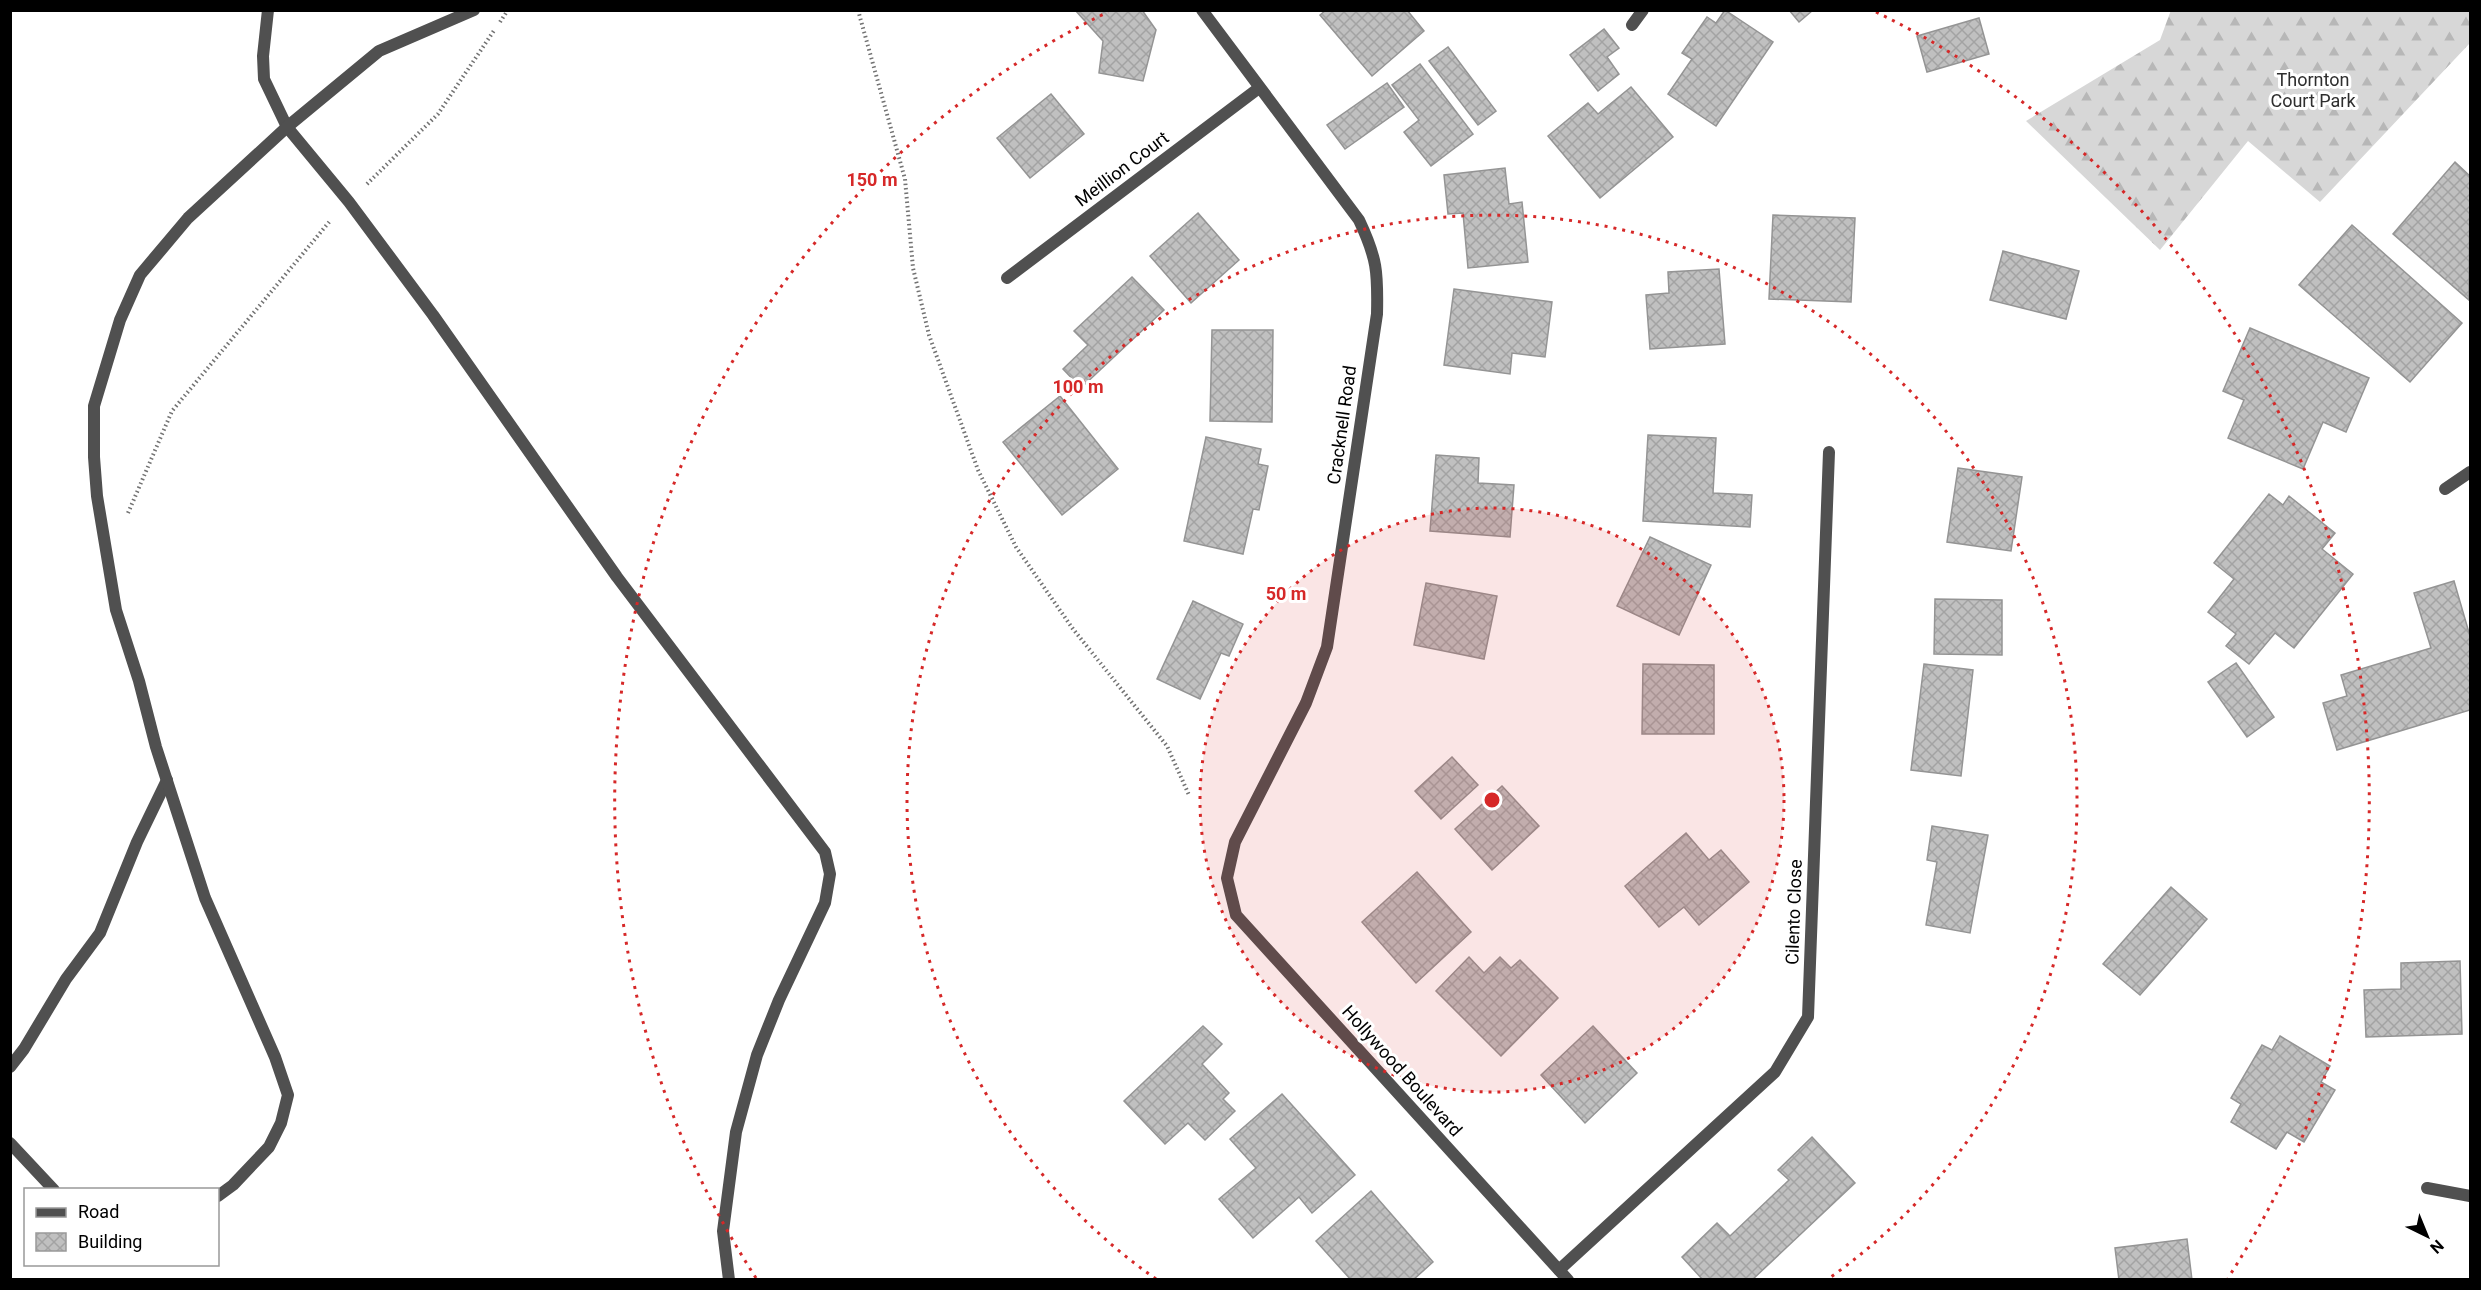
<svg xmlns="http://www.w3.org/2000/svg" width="2481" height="1290" font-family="Roboto,sans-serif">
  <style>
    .forest { fill: url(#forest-firs) }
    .building { fill: url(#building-cross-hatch); stroke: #949494; stroke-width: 1.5 }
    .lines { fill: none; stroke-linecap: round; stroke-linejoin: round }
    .path { stroke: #727272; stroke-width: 4; stroke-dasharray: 1.5 3; stroke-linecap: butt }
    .lane { stroke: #505050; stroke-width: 12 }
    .street { stroke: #505050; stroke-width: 12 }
    .ring { fill: none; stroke: #d62828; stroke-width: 3; stroke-dasharray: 3 6 }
    .labels { text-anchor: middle; stroke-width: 6; stroke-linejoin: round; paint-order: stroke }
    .park-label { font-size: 18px; fill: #2e2e2e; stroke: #fff }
    .street-label { font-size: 18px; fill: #000; stroke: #fff }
    .centre { fill: #d62828; stroke: #fff; stroke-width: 3 }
    .ring-label { font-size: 18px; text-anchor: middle; font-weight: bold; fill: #d62828; stroke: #fff; stroke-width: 6; stroke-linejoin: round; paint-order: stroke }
  </style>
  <defs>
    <pattern id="forest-firs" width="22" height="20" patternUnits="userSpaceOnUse" patternTransform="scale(1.5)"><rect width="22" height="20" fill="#d7d7d7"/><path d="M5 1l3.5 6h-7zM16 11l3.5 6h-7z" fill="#b7b7b7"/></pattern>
    <pattern id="building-cross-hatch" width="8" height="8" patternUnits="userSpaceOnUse" patternTransform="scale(1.5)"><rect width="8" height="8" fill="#c0c0c0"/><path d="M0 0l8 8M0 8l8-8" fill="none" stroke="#a3a3a3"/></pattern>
  </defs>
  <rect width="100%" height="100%" fill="#fff"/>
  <!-- forest -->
  <path class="forest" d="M2171,10L2470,11V43L2320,202L2248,141L2160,250L2026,121L2160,40Z"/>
  <!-- building -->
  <g class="building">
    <path d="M1075,10H1142L1156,30L1143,81L1099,73L1103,41Z"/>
    <path d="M1326,10H1407L1424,31L1372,76L1320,15Z"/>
    <path d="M1725,10L1773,42L1716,126L1668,94L1692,59L1682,53L1707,17L1716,23Z"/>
    <path d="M1789,10H1813L1799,22Z"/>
    <path d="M1979,18L1989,54L1927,72L1917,36Z"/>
    <path d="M1604,29L1619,48L1607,57L1619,74L1598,91L1570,55Z"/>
    <path d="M1448,47L1496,111L1478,125L1429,61Z"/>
    <path d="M1420,64L1473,134L1431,166L1404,132L1419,120L1392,85Z"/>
    <path d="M1387,83L1404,107L1345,149L1327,125Z"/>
    <path d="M1631,87L1673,137L1600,198L1548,136L1588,103L1598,114Z"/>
    <path d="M1051,94L1084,134L1030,178L997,138Z"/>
    <path d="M2455,162L2470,176L2469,300L2393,234Z"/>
    <path d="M1505,168L1509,204L1522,202L1528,262L1468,268L1463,213L1448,214L1444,175Z"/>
    <path d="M1198,213L1239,260L1191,303L1150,256Z"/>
    <path d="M1773,215L1855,218L1851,302L1769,299Z"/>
    <path d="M2352,225L2462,323L2410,382L2299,285Z"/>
    <path d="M2003,251L2079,271L2066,319L1990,300Z"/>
    <path d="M1719,269L1725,344L1650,349L1646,295L1669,293L1668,272Z"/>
    <path d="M1132,277L1164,310L1081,388L1063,369L1088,345L1074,331Z"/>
    <path d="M1454,289L1552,302L1545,357L1512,353L1510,374L1444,365Z"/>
    <path d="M2250,328L2369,378L2346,432L2323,422L2303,469L2228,438L2244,400L2223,391Z"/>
    <path d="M1212,330H1273L1272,422L1210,421Z"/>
    <path d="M1060,396L1118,469L1062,515L1003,442Z"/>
    <path d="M1648,435L1716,438L1713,493L1752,495L1750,527L1643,521Z"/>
    <path d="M1206,437L1261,449L1258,464L1268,466L1259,510L1253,509L1243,554L1184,541Z"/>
    <path d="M1436,455L1479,458L1478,483L1514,485L1510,537L1430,531Z"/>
    <path d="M1958,468L2022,477L2011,551L1947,542Z"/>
    <path d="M2269,494L2283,505L2289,496L2335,533L2322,549L2353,574L2294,648L2275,633L2249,664L2226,646L2236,634L2208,612L2234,579L2214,563Z"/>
    <path d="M1650,537L1711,565L1679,635L1617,606Z"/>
    <path d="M2454,581L2470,636V710L2337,750L2323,703L2347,696L2341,675L2431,648L2414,593Z"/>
    <path d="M1426,583L1497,596L1484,659L1414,645Z"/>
    <path d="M1935,599L2002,600V655L1934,654Z"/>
    <path d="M1193,601L1243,624L1229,656L1221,653L1200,699L1157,679Z"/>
    <path d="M2236,663L2274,717L2247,737L2208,682Z"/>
    <path d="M1643,664L1714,665V734H1642Z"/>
    <path d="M1924,664L1973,670L1961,776L1911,770Z"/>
    <path d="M1452,757L1478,785L1441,819L1415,791Z"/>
    <path d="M1502,786L1539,826L1492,870L1455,829Z"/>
    <path d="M1932,826L1988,835L1970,933L1926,925L1937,862L1927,860Z"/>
    <path d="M1686,833L1709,860L1721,850L1749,882L1699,925L1684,907L1659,927L1625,886Z"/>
    <path d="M1417,872L1471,932L1416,983L1362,922Z"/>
    <path d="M2171,887L2207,919L2140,995L2103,964Z"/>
    <path d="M1469,957L1484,973L1500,957L1511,968L1520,960L1558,998L1501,1056L1436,991Z"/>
    <path d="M2460,961L2462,1034L2366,1037L2364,990L2401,989V963Z"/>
    <path d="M1203,1026L1222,1044L1202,1064L1229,1093L1223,1099L1235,1111L1205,1140L1188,1123L1165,1144L1124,1101Z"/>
    <path d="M1593,1026L1637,1073L1585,1123L1541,1075Z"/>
    <path d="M2280,1036L2330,1066L2321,1082L2335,1090L2304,1142L2287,1132L2276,1149L2231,1122L2241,1104L2231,1098L2262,1045L2272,1050Z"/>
    <path d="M1282,1094L1355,1175L1312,1213L1299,1197L1253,1238L1219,1199L1256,1168L1230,1139Z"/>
    <path d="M1812,1137L1855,1183L1752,1280H1703L1682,1257L1717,1223L1730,1236L1789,1180L1778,1170Z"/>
    <path d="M1371,1191L1433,1262L1413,1280L1380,1278L1351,1280L1316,1241Z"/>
    <path d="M2187,1239L2192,1280H2119L2115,1248Z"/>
  </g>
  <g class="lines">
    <!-- path -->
    <g class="path">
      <path d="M858,10L905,179L913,268L929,335L978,470L1016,547L1073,629L1167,746L1189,795"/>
      <path d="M500,22L508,10"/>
      <path d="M367,184L438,114L495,29"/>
      <path d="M128,513L172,411L330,221"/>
    </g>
    <!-- lane -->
    <g class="lane">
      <path d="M268,10L263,56L264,79L287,127L349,202L433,315L617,577L825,852L830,874L825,903L779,1000L757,1055L736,1132L723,1231L729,1280"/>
      <path d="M10,1067L24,1049L66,979L100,933L137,842L167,780"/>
      <path d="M10,1143L54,1190"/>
      <path d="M218,1196L233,1185L269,1147L281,1123L288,1095L275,1057L205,898L156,747L139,681L116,610L97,496L94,457V406L120,320L140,275L188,218L287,127L379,51L474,10"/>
    </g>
    <!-- street -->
    <g class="street">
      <path d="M1202,10L1359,220C1377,258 1378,272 1377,314L1327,647L1306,703L1235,842L1227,878L1236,915L1568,1280"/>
      <path d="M1632,25L1643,10"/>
      <path d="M1007,278L1259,88"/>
      <path d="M2445,489L2470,472"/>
      <path d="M2427,1188L2470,1196"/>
      <path d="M1559,1270L1775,1072L1808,1017L1829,452"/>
    </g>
  </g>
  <!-- distance rings -->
  <circle cx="1492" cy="800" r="292" fill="#d62828" fill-opacity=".12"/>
  <g class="ring">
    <circle cx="1492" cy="800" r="292"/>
    <path d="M1156 1279A585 585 0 1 1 1828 1279"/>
    <path d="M756 1278A877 877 0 0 1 1108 12M1876 12A877 877 0 0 1 2228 1278"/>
  </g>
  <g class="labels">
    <!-- park labels -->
    <g class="park-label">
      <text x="2313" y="86">Thornton<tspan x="2313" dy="21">Court Park</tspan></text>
    </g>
    <!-- street labels -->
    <g class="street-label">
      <text transform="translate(1122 169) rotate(-37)" y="6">Meillion Court</text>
      <text transform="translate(1342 425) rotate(-82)" y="6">Cracknell Road</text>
      <text transform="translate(1794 912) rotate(-88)" y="6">Cilento Close</text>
      <text transform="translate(1402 1071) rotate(48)" y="6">Hollywood Boulevard</text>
    </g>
  </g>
  <circle cx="1492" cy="800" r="9" class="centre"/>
  <g class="ring-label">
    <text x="872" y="186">150 m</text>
    <text x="1078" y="393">100 m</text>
    <text x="1286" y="600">50 m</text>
  </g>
  <!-- border -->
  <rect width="2481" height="1290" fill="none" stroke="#000000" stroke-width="24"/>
  <!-- legend -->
  <rect x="24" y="1188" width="195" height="78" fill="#ffffff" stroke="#999999" stroke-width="1.5"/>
  <rect x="36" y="1208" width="30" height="9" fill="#505050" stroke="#999999" stroke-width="1.5"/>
  <text x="78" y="1218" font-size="18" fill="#000000">Road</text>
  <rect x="36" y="1233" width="30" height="18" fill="url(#building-cross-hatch)" stroke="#999999" stroke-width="1.5"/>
  <text x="78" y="1248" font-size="18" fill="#000000">Building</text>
  <!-- north arrow -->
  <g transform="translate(2427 1236) rotate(137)" stroke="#ffffff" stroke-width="4.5" paint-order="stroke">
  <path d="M0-4.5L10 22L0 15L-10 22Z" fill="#000000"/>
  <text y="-9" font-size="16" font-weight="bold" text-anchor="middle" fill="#000000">N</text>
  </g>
</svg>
